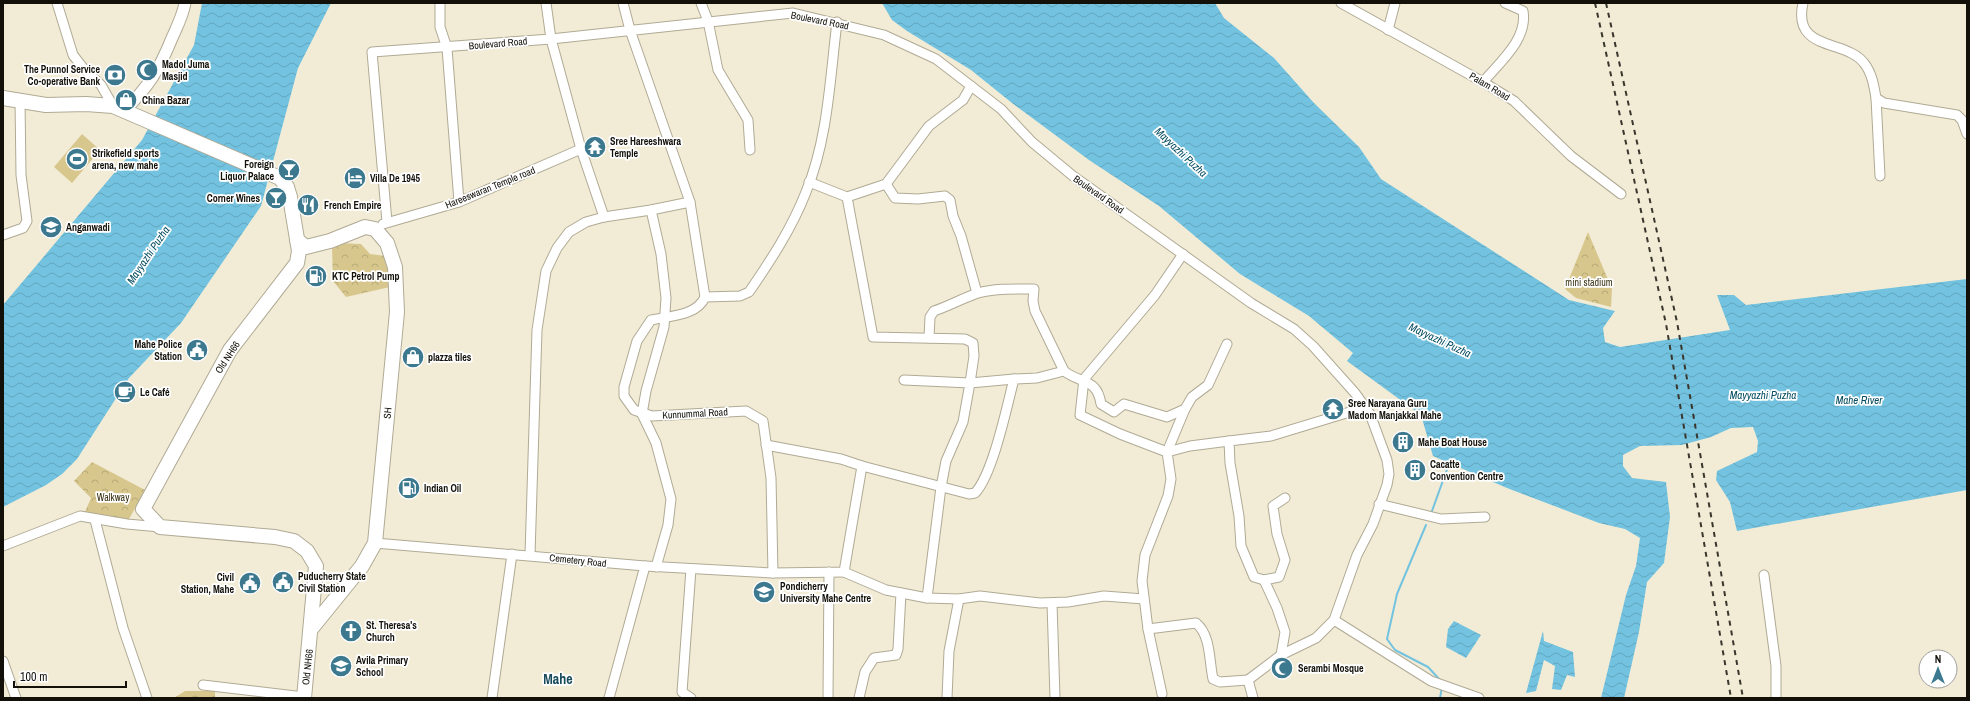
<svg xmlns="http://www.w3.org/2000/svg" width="1970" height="701" font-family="'Archivo Narrow',sans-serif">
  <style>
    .green { fill: #d8c78d }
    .park { fill: url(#park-crowns) }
    .water { fill: url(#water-waves) }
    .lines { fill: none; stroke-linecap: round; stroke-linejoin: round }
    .stream { stroke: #73c3e0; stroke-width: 2 }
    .minor-casing { stroke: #b0aa95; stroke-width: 11 }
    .tertiary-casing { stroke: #b0aa95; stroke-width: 13 }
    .primary-casing { stroke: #b0aa95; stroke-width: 16 }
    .minor { stroke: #fff; stroke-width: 9 }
    .tertiary { stroke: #fff; stroke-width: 11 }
    .primary { stroke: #fff; stroke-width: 14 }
    .rail { stroke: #39362d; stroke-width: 2; stroke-dasharray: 5 5; stroke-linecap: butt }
    .labels { text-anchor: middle; stroke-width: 3.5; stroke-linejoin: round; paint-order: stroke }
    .street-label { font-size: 10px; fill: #121009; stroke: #fff }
    .poi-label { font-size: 10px; font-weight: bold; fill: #121009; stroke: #fff; text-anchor: start }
    .park-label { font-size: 10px; fill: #393012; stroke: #fff }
    .water-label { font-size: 11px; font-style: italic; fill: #034c60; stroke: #fff }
    .district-label { font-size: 14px; font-weight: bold; fill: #174a5b; stroke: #fff }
  </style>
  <defs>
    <pattern id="park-crowns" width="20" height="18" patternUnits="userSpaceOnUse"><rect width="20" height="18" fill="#d8c78d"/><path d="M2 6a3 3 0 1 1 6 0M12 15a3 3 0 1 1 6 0" fill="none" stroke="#b8aa78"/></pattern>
    <pattern id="water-waves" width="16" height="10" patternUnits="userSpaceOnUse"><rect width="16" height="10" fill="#73c3e0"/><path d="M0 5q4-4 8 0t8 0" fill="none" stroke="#62a6bf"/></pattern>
  </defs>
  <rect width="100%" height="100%" fill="#f2ecd6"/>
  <!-- green -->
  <path class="green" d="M82,134L100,150L72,183L54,167Z"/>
  <!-- park -->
  <g class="park">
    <path d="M1588,232L1612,289L1611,307L1576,298L1565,289Z"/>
    <path d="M341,243L361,244L370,254L386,256L390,287L346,297L333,281L332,248Z"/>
    <path d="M92,462L145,490L128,521L84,514L91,498L74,481Z"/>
    <path d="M185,691H215V698H174Z"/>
  </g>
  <!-- water -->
  <g class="water">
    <path d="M202,3H331L298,68L261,206L181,323L129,378L77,459L62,474L46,485L3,507V305L142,140L194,45Z"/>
    <path d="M882,3H1215L1224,18L1274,58L1314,103L1359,147L1381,179L1569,300L1615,311L1603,328L1605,342L1620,347L1730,330L1717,295H1734L1746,305L1967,279V490L1737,531L1730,502L1716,480L1717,471L1757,452L1758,441L1753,427L1731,428L1711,437L1682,445L1640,446L1623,455V466L1632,478L1666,482L1670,517L1664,563L1647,582L1639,632L1624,698H1601L1626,595L1636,566L1640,538L1625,529L1599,523L1507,488L1433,456L1421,415L1347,361L1353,353L1309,316L1240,274L1159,206L1089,160L1012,103L971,70L907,31L892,20Z"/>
    <path d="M1454,621L1481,635L1466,658L1446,647L1448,629Z"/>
    <path d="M1543,631L1544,641L1573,652L1575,677L1567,675L1561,690L1552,689L1555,666L1544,660L1536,691L1526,693Z"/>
  </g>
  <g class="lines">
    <!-- stream -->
    <g class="stream">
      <path d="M1432,511L1450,461"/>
      <path d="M1426,525L1397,594L1387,639L1395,650L1428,667L1440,680"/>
      <path d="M1440,698L1442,687"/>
    </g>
    <!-- minor casing -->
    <g class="minor-casing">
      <g id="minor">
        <path d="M57,3L73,55L84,69L101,85L113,106"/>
        <path d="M440,3V27L447,48L459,202"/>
        <path d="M546,3L551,39L581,149L604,217"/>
        <path d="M623,3L630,30L690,202L705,297L740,296L749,292C771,260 792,228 806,192C828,139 830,78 837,22"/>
        <path d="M701,3L708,21L718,70L748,120L750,150"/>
        <path d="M1341,3L1483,82L1514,101L1571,156L1621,194"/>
        <path d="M1803,3C1792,52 1846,39 1864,63C1872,73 1874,86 1876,98L1884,103L1957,115L1962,120L1967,134"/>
        <path d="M1388,30L1395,3"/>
        <path d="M1483,82C1500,62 1528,39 1523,11L1505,3"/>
        <path d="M1876,98L1880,176"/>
        <path d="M809,182L847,197L886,184L929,126L963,100L971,86"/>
        <path d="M886,184L895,198L918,199L945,196L950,200L953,216L961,236L977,293"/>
        <path d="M847,197L873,337L965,339L973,343L974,356L970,383L1014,379"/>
        <path d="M651,210L661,254L666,298L664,327L646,391L642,414L656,443L671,499L668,525L656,567"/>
        <path d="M387,222L372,52L551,39L793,13L884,35L936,59L1001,109L1032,142L1073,176L1251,303L1294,329L1313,346L1355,393L1370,414L1387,460L1389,474L1387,485L1373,524L1357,555L1334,620L1316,638L1281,655L1248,680L1253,698"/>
        <path d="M383,224L459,202L581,149"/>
        <path d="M3,235L23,228L27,221L21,175L20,100"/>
        <path d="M1183,254L1155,295L1084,379L1080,415L1120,434L1167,452L1190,446L1229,441"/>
        <path d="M705,297C697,316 669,316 651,320L637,341L624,387V396L634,410L652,416L746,411L763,421L771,478L773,573"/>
        <path d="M929,338L930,317L934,311C949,306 963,298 978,293C996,288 1016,289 1034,289L1033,301L1035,311L1064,371C1081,384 1097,378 1101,404L1114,412L1124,404L1167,417L1185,409L1192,397L1208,385L1227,344"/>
        <path d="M904,380L970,383L963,422L946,461L941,487L927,598L959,599L980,596L1040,603L1068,602L1104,596L1144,599"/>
        <path d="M766,445L841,459L862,466"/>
        <path d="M1379,504L1441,519L1485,517"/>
        <path d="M95,520L123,628L147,698"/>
        <path d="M375,543L645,566L609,698"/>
        <path d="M3,546L80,516L127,524L160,527"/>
        <path d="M530,555L537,330L546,271L557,248L569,232L586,222L604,217L651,210L690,202"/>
        <path d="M645,566L773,573L844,572L862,466L969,494L975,493C993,474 1007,406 1014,379L1037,378L1064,371"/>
        <path d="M844,572L886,590L927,598"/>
        <path d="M1764,575L1776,666V698"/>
        <path d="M1264,580L1254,577L1241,546L1239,516L1230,463L1229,441L1271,436L1366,407"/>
        <path d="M1052,603L1055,698"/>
        <path d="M1334,620L1431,681L1479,698"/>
        <path d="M1148,629L1196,623C1211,635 1209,661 1213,679L1220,682L1248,680"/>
        <path d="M1281,655L1285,632L1277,608L1264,580L1279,577L1285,560L1277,534L1273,506L1285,498"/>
        <path d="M3,661L16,698"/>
        <path d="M203,685L304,697"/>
        <path d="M1162,694L1148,629L1142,581L1145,555L1168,496L1171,479L1167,452L1185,409"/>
        <path d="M492,698L512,554"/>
        <path d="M691,698L682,692L691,569"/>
        <path d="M828,698L829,572"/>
        <path d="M859,698L865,672L874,658L896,655L898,649L901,593"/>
        <path d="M947,698L949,651L959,599"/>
      </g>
    </g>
    <!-- tertiary casing -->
    <g class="tertiary-casing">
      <path id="tertiary" d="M124,111C149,86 159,70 172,38C177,27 183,15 185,3"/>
    </g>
    <!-- primary casing -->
    <g class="primary-casing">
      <g id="primary">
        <path d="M3,98L46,105L86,104L113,106L280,178L287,187L290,197L299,251L297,263L230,350L143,509L160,527L275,537L294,541L307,551L316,566L304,698"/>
        <path d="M297,240L306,247L330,241L365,227L375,229L387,243L395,267L397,312L375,543L362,566L311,629"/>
      </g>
    </g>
    <!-- minor -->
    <use href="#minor" class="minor"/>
    <!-- tertiary -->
    <use href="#tertiary" class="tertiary"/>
    <!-- primary -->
    <use href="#primary" class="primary"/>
    <!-- rail -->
    <g class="rail">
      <path d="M1595,3L1666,324L1731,698"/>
      <path d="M1606,3L1677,322L1743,698"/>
    </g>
  </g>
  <!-- icons -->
  <defs>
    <g id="mosque-disc" transform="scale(1.15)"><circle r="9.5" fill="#3c798f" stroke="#fff"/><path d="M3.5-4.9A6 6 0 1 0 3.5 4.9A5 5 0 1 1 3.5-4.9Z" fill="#fff"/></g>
    <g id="bank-disc" transform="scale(1.15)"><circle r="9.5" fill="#3c798f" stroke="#fff"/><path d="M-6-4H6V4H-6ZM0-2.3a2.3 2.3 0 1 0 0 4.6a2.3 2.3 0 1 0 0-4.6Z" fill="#fff"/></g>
    <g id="shop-disc" transform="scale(1.15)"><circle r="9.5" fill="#3c798f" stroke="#fff"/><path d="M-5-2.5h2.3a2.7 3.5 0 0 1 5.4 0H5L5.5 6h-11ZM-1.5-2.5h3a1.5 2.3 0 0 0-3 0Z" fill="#fff"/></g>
    <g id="temple-disc" transform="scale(1.15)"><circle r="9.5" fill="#3c798f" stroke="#fff"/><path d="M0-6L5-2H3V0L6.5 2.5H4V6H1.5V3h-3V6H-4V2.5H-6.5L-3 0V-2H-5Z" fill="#fff"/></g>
    <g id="stadium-disc" transform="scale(1.15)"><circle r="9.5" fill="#3c798f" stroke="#fff"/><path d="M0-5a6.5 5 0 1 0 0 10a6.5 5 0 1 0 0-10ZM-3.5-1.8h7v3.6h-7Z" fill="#fff"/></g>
    <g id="bar-disc" transform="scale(1.15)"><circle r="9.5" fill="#3c798f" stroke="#fff"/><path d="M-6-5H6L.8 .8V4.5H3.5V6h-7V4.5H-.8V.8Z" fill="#fff"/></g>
    <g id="hotel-disc" transform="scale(1.15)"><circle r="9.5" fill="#3c798f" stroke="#fff"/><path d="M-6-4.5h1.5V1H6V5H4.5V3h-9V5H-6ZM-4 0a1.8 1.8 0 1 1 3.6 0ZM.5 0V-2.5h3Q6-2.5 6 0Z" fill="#fff"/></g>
    <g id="restaurant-disc" transform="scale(1.15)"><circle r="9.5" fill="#3c798f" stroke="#fff"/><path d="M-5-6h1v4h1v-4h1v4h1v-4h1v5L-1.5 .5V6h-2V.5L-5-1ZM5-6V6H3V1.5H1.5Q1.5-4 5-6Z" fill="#fff"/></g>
    <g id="school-disc" transform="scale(1.15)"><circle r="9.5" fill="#3c798f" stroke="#fff"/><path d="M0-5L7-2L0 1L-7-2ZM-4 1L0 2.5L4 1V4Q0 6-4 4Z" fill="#fff"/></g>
    <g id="fuel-disc" transform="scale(1.15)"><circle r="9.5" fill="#3c798f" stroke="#fff"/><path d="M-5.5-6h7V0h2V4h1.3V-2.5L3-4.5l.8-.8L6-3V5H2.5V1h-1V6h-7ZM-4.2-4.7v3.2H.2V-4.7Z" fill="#fff"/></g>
    <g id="civic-disc" transform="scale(1.15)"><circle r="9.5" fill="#3c798f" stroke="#fff"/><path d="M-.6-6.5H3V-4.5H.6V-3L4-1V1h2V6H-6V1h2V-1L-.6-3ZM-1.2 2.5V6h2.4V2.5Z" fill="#fff"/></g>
    <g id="cafe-disc" transform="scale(1.15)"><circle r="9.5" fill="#3c798f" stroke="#fff"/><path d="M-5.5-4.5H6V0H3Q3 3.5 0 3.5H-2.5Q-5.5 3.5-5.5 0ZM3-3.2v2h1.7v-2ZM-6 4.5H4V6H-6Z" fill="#fff"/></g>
    <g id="building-disc" transform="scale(1.15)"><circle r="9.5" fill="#3c798f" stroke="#fff"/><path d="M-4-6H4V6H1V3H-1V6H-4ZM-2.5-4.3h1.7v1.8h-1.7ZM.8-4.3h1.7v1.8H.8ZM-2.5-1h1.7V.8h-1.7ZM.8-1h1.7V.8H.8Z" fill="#fff"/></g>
    <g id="university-disc" transform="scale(1.15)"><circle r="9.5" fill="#3c798f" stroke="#fff"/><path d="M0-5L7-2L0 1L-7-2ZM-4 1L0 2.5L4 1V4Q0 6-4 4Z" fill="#fff"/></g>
    <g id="church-disc" transform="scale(1.15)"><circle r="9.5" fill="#3c798f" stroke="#fff"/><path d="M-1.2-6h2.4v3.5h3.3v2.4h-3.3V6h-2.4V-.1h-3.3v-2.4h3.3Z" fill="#fff"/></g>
  </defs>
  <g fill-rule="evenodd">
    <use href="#mosque-disc" x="147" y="70"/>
    <use href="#bank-disc" x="115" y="75"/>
    <use href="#shop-disc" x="126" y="100"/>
    <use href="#temple-disc" x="595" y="147"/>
    <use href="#stadium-disc" x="77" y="159"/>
    <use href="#bar-disc" x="289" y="170"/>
    <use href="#hotel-disc" x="355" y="178"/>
    <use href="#bar-disc" x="276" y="198"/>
    <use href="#restaurant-disc" x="308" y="205"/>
    <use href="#school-disc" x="51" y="227"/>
    <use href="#fuel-disc" x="316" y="276"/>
    <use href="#civic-disc" x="197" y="350"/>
    <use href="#shop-disc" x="413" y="357"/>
    <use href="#cafe-disc" x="125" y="392"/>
    <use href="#temple-disc" x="1333" y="409"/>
    <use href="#building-disc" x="1403" y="442"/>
    <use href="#building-disc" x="1415" y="470"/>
    <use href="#fuel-disc" x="409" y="488"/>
    <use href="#civic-disc" x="283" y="582"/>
    <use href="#civic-disc" x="250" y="583"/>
    <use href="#university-disc" x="764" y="592"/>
    <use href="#church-disc" x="351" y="631"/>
    <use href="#school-disc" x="341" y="666"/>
    <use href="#mosque-disc" x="1282" y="668"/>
  </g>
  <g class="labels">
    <!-- street labels -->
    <g class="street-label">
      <text transform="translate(820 20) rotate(11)" y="4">Boulevard Road</text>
      <text transform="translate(498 43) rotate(-5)" y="4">Boulevard Road</text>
      <text transform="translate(1490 86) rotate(31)" y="4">Palam Road</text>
      <text transform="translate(490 187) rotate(-22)" y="4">Hareeswaran Temple road</text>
      <text transform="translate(1099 194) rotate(35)" y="4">Boulevard Road</text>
      <text transform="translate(227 357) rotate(-57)" y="4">Old NH66</text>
      <text transform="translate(387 413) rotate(-85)" y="4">SH</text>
      <text transform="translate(695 413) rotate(-3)" y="4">Kunnummal Road</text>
      <text transform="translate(578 560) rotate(6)" y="4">Cemetery Road</text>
      <text transform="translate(307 667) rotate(-84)" y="4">Old NH66</text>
    </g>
    <!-- poi labels -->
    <g class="poi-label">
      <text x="162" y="68">Madol Juma<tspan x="162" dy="12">Masjid</tspan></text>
      <text x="100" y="73" text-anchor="end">The Punnol Service<tspan x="100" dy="12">Co-operative Bank</tspan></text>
      <text x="142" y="104">China Bazar</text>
      <text x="610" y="145">Sree Hareeshwara<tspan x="610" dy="12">Temple</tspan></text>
      <text x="92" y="157">Strikefield sports<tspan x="92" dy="12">arena, new mahe</tspan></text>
      <text x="274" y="168" text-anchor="end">Foreign<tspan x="274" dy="12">Liquor Palace</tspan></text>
      <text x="370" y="182">Villa De 1945</text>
      <text x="260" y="202" text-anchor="end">Corner Wines</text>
      <text x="324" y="209">French Empire</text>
      <text x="66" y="231">Anganwadi</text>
      <text x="332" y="280">KTC Petrol Pump</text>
      <text x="182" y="348" text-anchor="end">Mahe Police<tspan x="182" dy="12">Station</tspan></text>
      <text x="428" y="361">plazza tiles</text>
      <text x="140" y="396">Le Café</text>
      <text x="1348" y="407">Sree Narayana Guru<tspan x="1348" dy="12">Madom Manjakkal Mahe</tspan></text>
      <text x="1418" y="446">Mahe Boat House</text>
      <text x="1430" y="468">Cacatte<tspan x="1430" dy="12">Convention Centre</tspan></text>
      <text x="424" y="492">Indian Oil</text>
      <text x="298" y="580">Puducherry State<tspan x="298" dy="12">Civil Station</tspan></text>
      <text x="234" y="581" text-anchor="end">Civil<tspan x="234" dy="12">Station, Mahe</tspan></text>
      <text x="780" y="590">Pondicherry<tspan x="780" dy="12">University Mahe Centre</tspan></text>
      <text x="366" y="629">St. Theresa's<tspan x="366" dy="12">Church</tspan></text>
      <text x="356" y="664">Avila Primary<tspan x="356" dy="12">School</tspan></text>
      <text x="1298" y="672">Serambi Mosque</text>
    </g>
    <!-- park labels -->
    <g class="park-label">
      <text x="1589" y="286">mini stadium</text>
      <text x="113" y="501">Walkway</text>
    </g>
    <!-- water labels -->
    <g class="water-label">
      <text transform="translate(1181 152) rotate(43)" y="4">Mayyazhi Puzha</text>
      <text transform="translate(148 255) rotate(-56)" y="4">Mayyazhi Puzha</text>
      <text transform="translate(1440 340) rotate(25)" y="4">Mayyazhi Puzha</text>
      <text x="1763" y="399">Mayyazhi Puzha</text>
      <text x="1859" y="404">Mahe River</text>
    </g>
    <!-- district labels -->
    <g class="district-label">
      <text x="558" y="684">Mahe</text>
    </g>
  </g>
  <!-- border -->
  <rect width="1970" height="701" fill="none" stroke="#121009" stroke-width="8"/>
  <!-- north arrow -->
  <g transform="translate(1938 669)"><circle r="19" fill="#ffffff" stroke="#a09f9d"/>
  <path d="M0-3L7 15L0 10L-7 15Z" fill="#3c798f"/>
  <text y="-6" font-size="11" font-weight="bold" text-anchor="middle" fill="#121009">N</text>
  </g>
  <!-- scale -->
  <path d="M14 681v6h112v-6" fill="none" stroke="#121009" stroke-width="2"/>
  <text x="20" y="681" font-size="12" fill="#121009" stroke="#ffffff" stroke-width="3" paint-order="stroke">100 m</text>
</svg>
